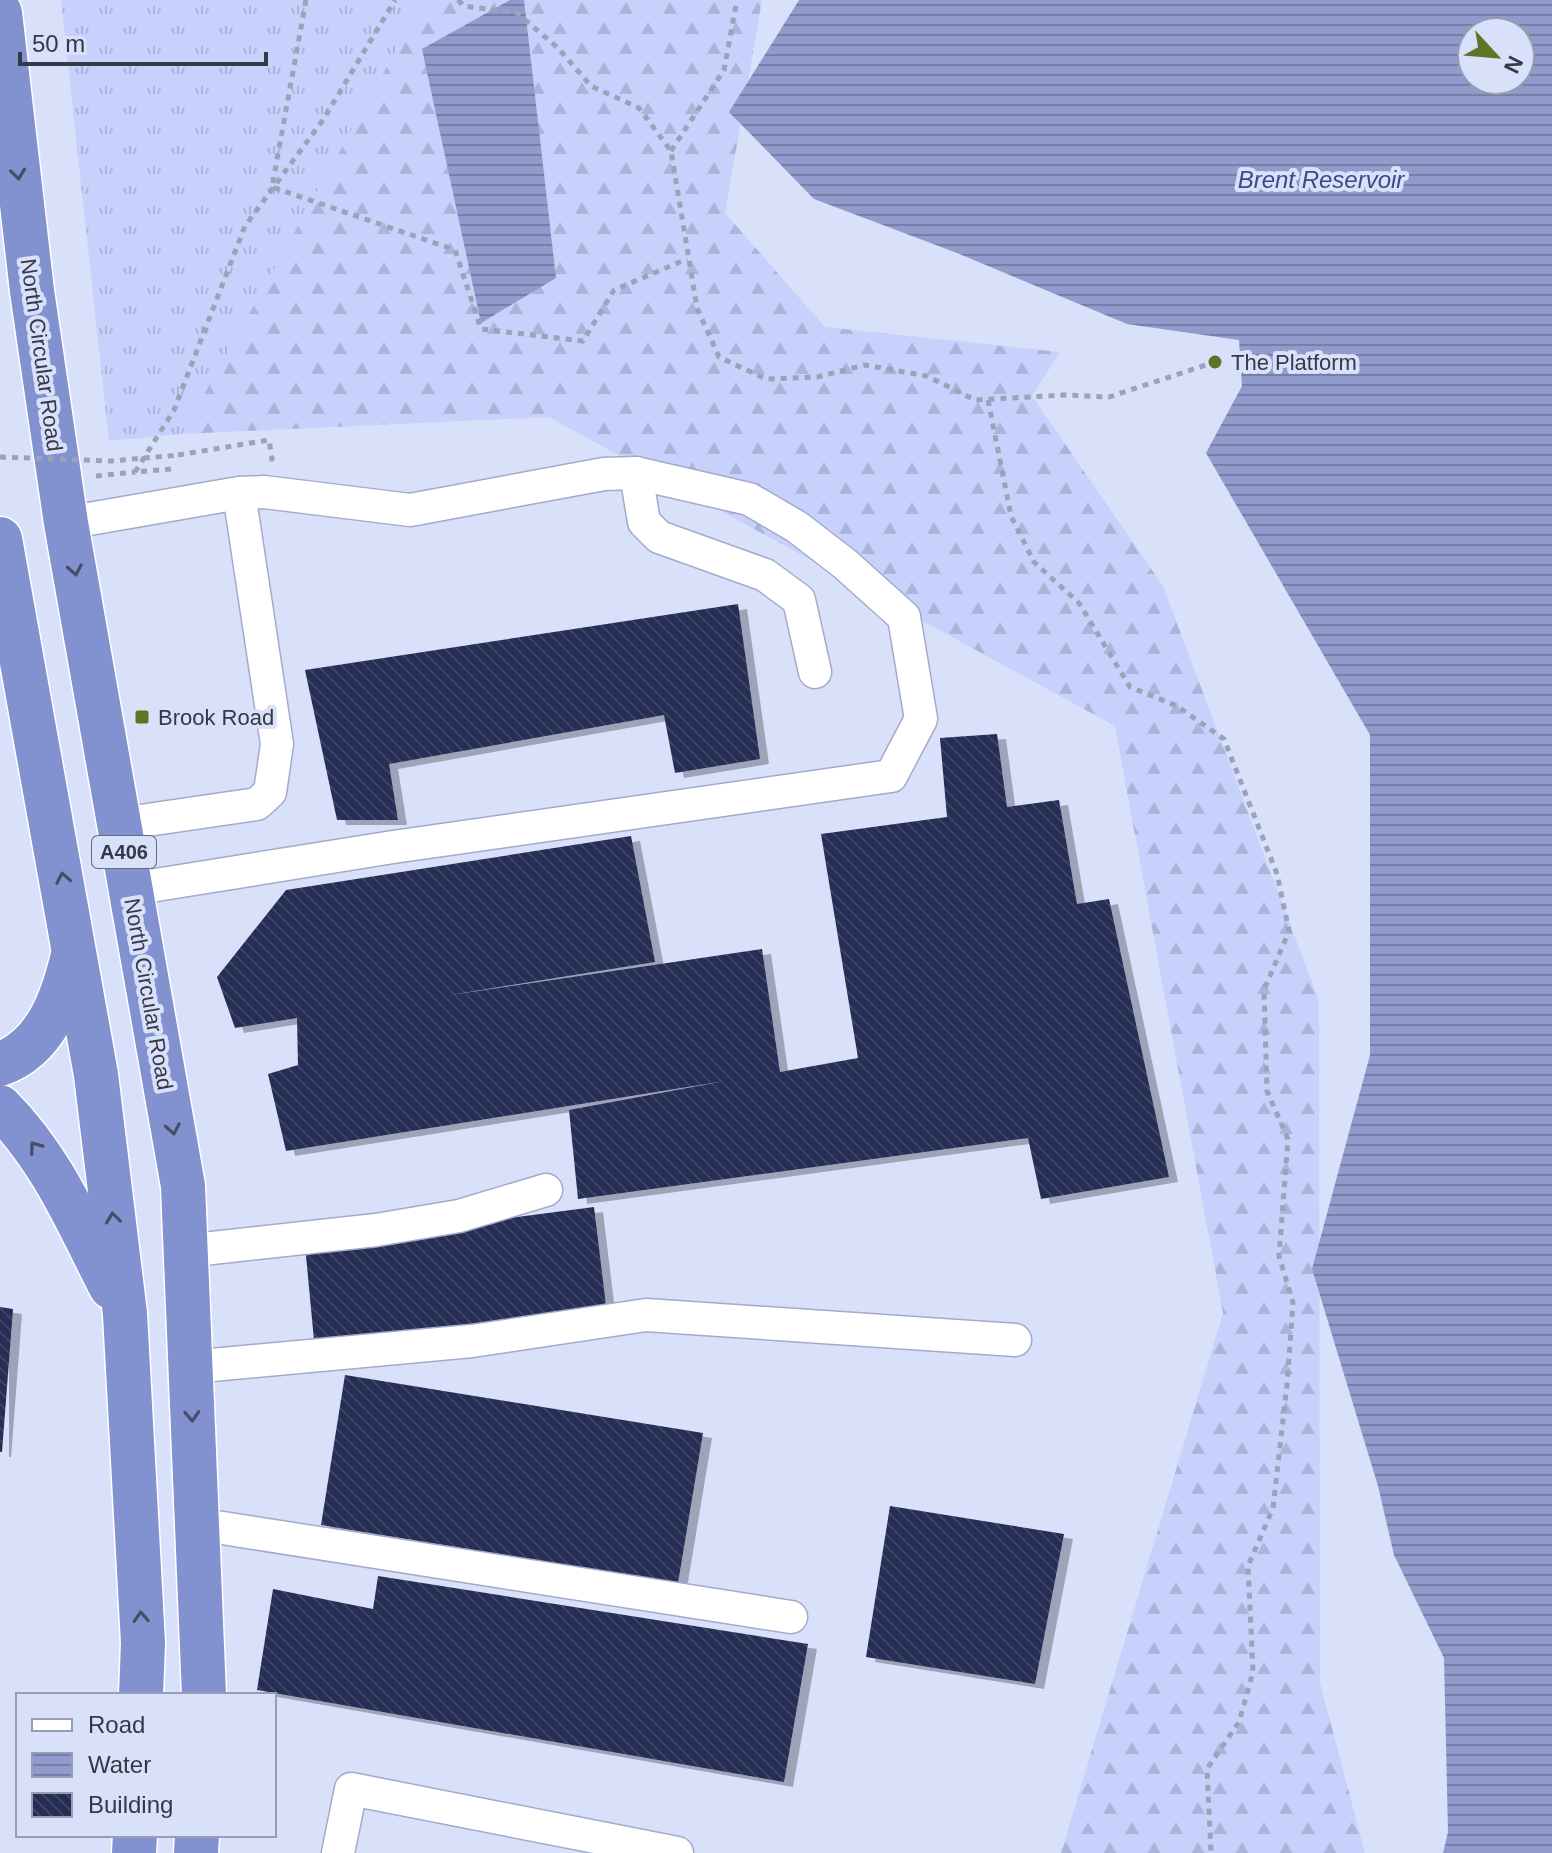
<svg xmlns="http://www.w3.org/2000/svg" width="1552" height="1853" font-family="Helvetica,sans-serif">
  <style>
    .grass { fill: url(#grass-tufts) }
    .forest { fill: url(#forest-firs) }
    .water { fill: url(#water-rules); fill-rule: evenodd }
    .building { fill: url(#building-back-hatch); filter: url(#shadow) }
    .lines { fill: none; stroke-linecap: round; stroke-linejoin: round }
    .minor-casing { stroke: #a3abca; stroke-width: 35 }
    .highway-casing { stroke: #fff; stroke-width: 47 }
    .path { stroke: #9ca2b7; stroke-width: 5; stroke-dasharray: 6 6; stroke-linecap: butt }
    .minor { stroke: #fff; stroke-width: 32 }
    .highway { stroke: #8291d0; stroke-width: 44 }
    .path-bridge { stroke: #9ca2b7; stroke-width: 5; stroke-dasharray: 6 6; stroke-linecap: butt }
    .oneway { stroke: #484e68 }
    .poi-dot { fill: #5f7526; stroke: #d8e0fa; stroke-width: 3 }
    .labels { text-anchor: middle; stroke-width: 8; stroke-linejoin: round; paint-order: stroke }
    .shield { fill: #d8e0fa; stroke: #666a7b; stroke-width: 2 }
    .shield-label { font-size: 20px; font-weight: bold; fill: #353845 }
    .street-label { font-size: 22px; fill: #353845; stroke: #d8e0fa }
    .poi-label { font-size: 22px; fill: #353845; stroke: #d8e0fa; text-anchor: start }
    .water-label { font-size: 24px; font-style: italic; fill: #3e4985; stroke: #d8e0fa }
  </style>
  <defs>
    <pattern id="grass-tufts" width="24" height="20" patternUnits="userSpaceOnUse" patternTransform="scale(2)"><rect width="24" height="20" fill="#c6d1fc"/><path d="M3 7l-1-3M5 7V3M7 7l1-3M15 17l-1-3M17 17v-4M19 17l1-3" fill="none" stroke="#abb4d9"/></pattern>
    <pattern id="forest-firs" width="22" height="20" patternUnits="userSpaceOnUse" patternTransform="scale(2)"><rect width="22" height="20" fill="#c6d1fc"/><path d="M5 1l3.5 6h-7zM16 11l3.5 6h-7z" fill="#abb4d9"/></pattern>
    <pattern id="water-rules" width="6" height="5" patternUnits="userSpaceOnUse" patternTransform="scale(2)"><rect width="6" height="5" fill="#909bcb"/><path d="M0 2.5h6" fill="none" stroke="#767fa7"/></pattern>
    <pattern id="building-back-hatch" width="6" height="6" patternUnits="userSpaceOnUse" patternTransform="scale(2)"><rect width="6" height="6" fill="#252d54"/><path d="M-1 5l2 2M0 0l6 6M5-1l2 2" fill="none" stroke="#3d4465"/></pattern>
    <filter id="shadow"><feDropShadow dx="9" dy="5" stdDeviation="0" flood-color="#0004"/></filter>
  </defs>
  <rect width="100%" height="100%" fill="#d8e0fa"/>
  <!-- grass -->
  <path class="grass" d="M61,0H424L182,434L109,441Z"/>
  <!-- forest -->
  <path class="forest" d="M424,0H762L725,213L825,327L1060,352L1032,396L1163,586L1319,1001L1320,1683L1365,1853H1061L1223,1313L1115,726L549,417L182,434Z"/>
  <!-- water -->
  <g class="water">
    <path d="M510,0H524L556,278L481,323L422,49Z"/>
    <path d="M799,0H1552V1853H1443L1448,1832L1444,1658L1394,1555L1378,1486L1312,1269L1370,1055V735L1206,453L1242,386L1239,340L1127,324L957,253L814,199L729,112ZM1472,32H1520V80H1472Z"/>
  </g>
  <!-- building -->
  <g class="building">
    <path d="M738,604L760,759L675,773L664,715L389,764L398,820H337L305,670Z"/>
    <path d="M997,734L1007,807L1059,800L1077,904L1109,899L1169,1177L1041,1199L1028,1138L578,1199L569,1110L725,1081L286,1151L268,1074L298,1065L297,1018L235,1028L217,977L286,890L631,836L655,962L444,996L762,949L780,1072L858,1058L821,834L947,817L940,738Z"/>
    <path d="M594,1207L607,1314L315,1351L305,1245Z"/>
    <path d="M0,1307L13,1309L2,1452H0Z"/>
    <path d="M345,1375L703,1433L678,1583L321,1525Z"/>
    <path d="M890,1506L1064,1534L1035,1684L866,1657Z"/>
    <path d="M378,1576L808,1644L784,1782L257,1690L273,1589L373,1609Z"/>
  </g>
  <g class="lines">
    <!-- minor casing -->
    <g class="minor-casing">
      <g id="minor">
        <path d="M636,473L644,522L659,537L765,575L799,600L815,672"/>
        <path d="M66,523L239,493L264,492L410,510L604,474L636,473L749,499L797,527L845,564L904,617L921,719L891,776L393,847L131,889"/>
        <path d="M120,824L257,804L270,792L277,744L239,493"/>
        <path d="M185,1251L376,1230L459,1216L546,1190"/>
        <path d="M190,1367L472,1341L646,1315L1015,1340"/>
        <path d="M197,1524L791,1617"/>
        <path d="M338,1853L351,1789L677,1853"/>
      </g>
    </g>
    <!-- highway casing -->
    <g class="highway-casing">
      <g id="highway">
        <path d="M0,13L32,291L66,523L183,1186L204,1695"/>
        <path d="M0,539L96,1075L125,1314L143,1643L141,1695"/>
        <path d="M0,1064C46,1048 63,998 73,955"/>
        <path d="M0,1107C52,1159 78,1223 111,1287"/>
        <path d="M134,1853L135,1835"/>
        <path d="M196,1853L197,1835"/>
      </g>
    </g>
    <!-- path -->
    <g class="path">
      <path d="M306,0L272,187L455,250L481,329L583,341L614,290L687,259"/>
      <path d="M458,0L464,6L517,13L558,48L591,86L639,108L671,151L697,308L719,357L766,379L817,377L865,365L927,376L975,400L1064,395L1109,397L1215,362L1210,363"/>
      <path d="M671,151L724,70L737,0"/>
      <path d="M988,400L1011,516L1034,562L1079,603L1130,687L1177,706L1224,739L1277,874L1289,931L1264,990L1267,1091L1288,1139L1279,1256L1293,1303L1287,1385L1273,1508L1248,1566L1253,1672L1239,1722L1207,1769L1211,1853"/>
      <path d="M178,455L269,440L272,459H268"/>
      <path d="M171,469L135,472L174,410L245,226L323,120L395,0"/>
      <path d="M96,476L135,472"/>
    </g>
    <!-- minor -->
    <use href="#minor" class="minor"/>
    <!-- highway -->
    <use href="#highway" class="highway"/>
    <!-- path-bridge -->
    <path class="path-bridge" d="M0,457L111,461L178,455"/>
  </g>
  <!-- one-way arrows -->
  <defs><path id="oneway-chevron" d="M-2-3.5L2.5 0L-2 3.5" fill="none" stroke-width="1.6" stroke-linecap="round" stroke-linejoin="round" transform="scale(2)"/></defs>
  <g class="oneway">
    <use href="#oneway-chevron" transform="translate(18 174) rotate(83)"/>
    <use href="#oneway-chevron" transform="translate(75 570) rotate(80)"/>
    <use href="#oneway-chevron" transform="translate(63 878) rotate(-101)"/>
    <use href="#oneway-chevron" transform="translate(173 1129) rotate(80)"/>
    <use href="#oneway-chevron" transform="translate(35 1147) rotate(-126)"/>
    <use href="#oneway-chevron" transform="translate(113 1218) rotate(-97)"/>
    <use href="#oneway-chevron" transform="translate(192 1416) rotate(87)"/>
    <use href="#oneway-chevron" transform="translate(141 1617) rotate(-93)"/>
  </g>
  <!-- markers -->
  <g class="poi-dot">
    <circle cx="1215" cy="362" r="8"/>
    <rect x="134" y="709" width="16" height="16" rx="4"/>
  </g>
  <g class="labels">
    <!-- shield labels -->
    <rect class="shield" x="92" y="836" width="64" height="32" rx="6"/>
    <g class="shield-label">
      <text x="124" y="859">A406</text>
    </g>
    <!-- street labels -->
    <g class="street-label">
      <text transform="translate(42 355) rotate(82)" y="8">North Circular Road</text>
      <text transform="translate(149 994) rotate(80)" y="8">North Circular Road</text>
    </g>
    <!-- poi labels -->
    <g class="poi-label">
      <text x="1231" y="370">The Platform</text>
      <text x="158" y="725">Brook Road</text>
    </g>
    <!-- water labels -->
    <g class="water-label">
      <text x="1321" y="188">Brent Reservoir</text>
    </g>
  </g>
  <!-- legend -->
  <rect x="16" y="1693" width="260" height="144" fill="#d8e0fa" stroke="#979db2" stroke-width="2"/>
  <rect x="32" y="1719" width="40" height="12" fill="#ffffff" stroke="#979db2" stroke-width="2"/>
  <text x="88" y="1733" font-size="24" fill="#353845">Road</text>
  <rect x="32" y="1753" width="40" height="24" fill="url(#water-rules)" stroke="#979db2" stroke-width="2"/>
  <text x="88" y="1773" font-size="24" fill="#353845">Water</text>
  <rect x="32" y="1793" width="40" height="24" fill="url(#building-back-hatch)" stroke="#979db2" stroke-width="2"/>
  <text x="88" y="1813" font-size="24" fill="#353845">Building</text>
  <!-- north arrow -->
  <g transform="translate(1496 56) rotate(116)"><circle r="38" fill="#d8e0fa" stroke="#979db2" stroke-width="2"/>
  <path d="M0-6L14 30L0 20L-14 30Z" fill="#5f7526"/>
  <text y="-12" font-size="22" font-weight="bold" text-anchor="middle" fill="#353845">N</text>
  </g>
  <!-- scale -->
  <path d="M20 52v12h246v-12" fill="none" stroke="#353845" stroke-width="4"/>
  <text x="32" y="52" font-size="24" fill="#353845" stroke="#d8e0fa" stroke-width="6" paint-order="stroke">50 m</text>
</svg>
